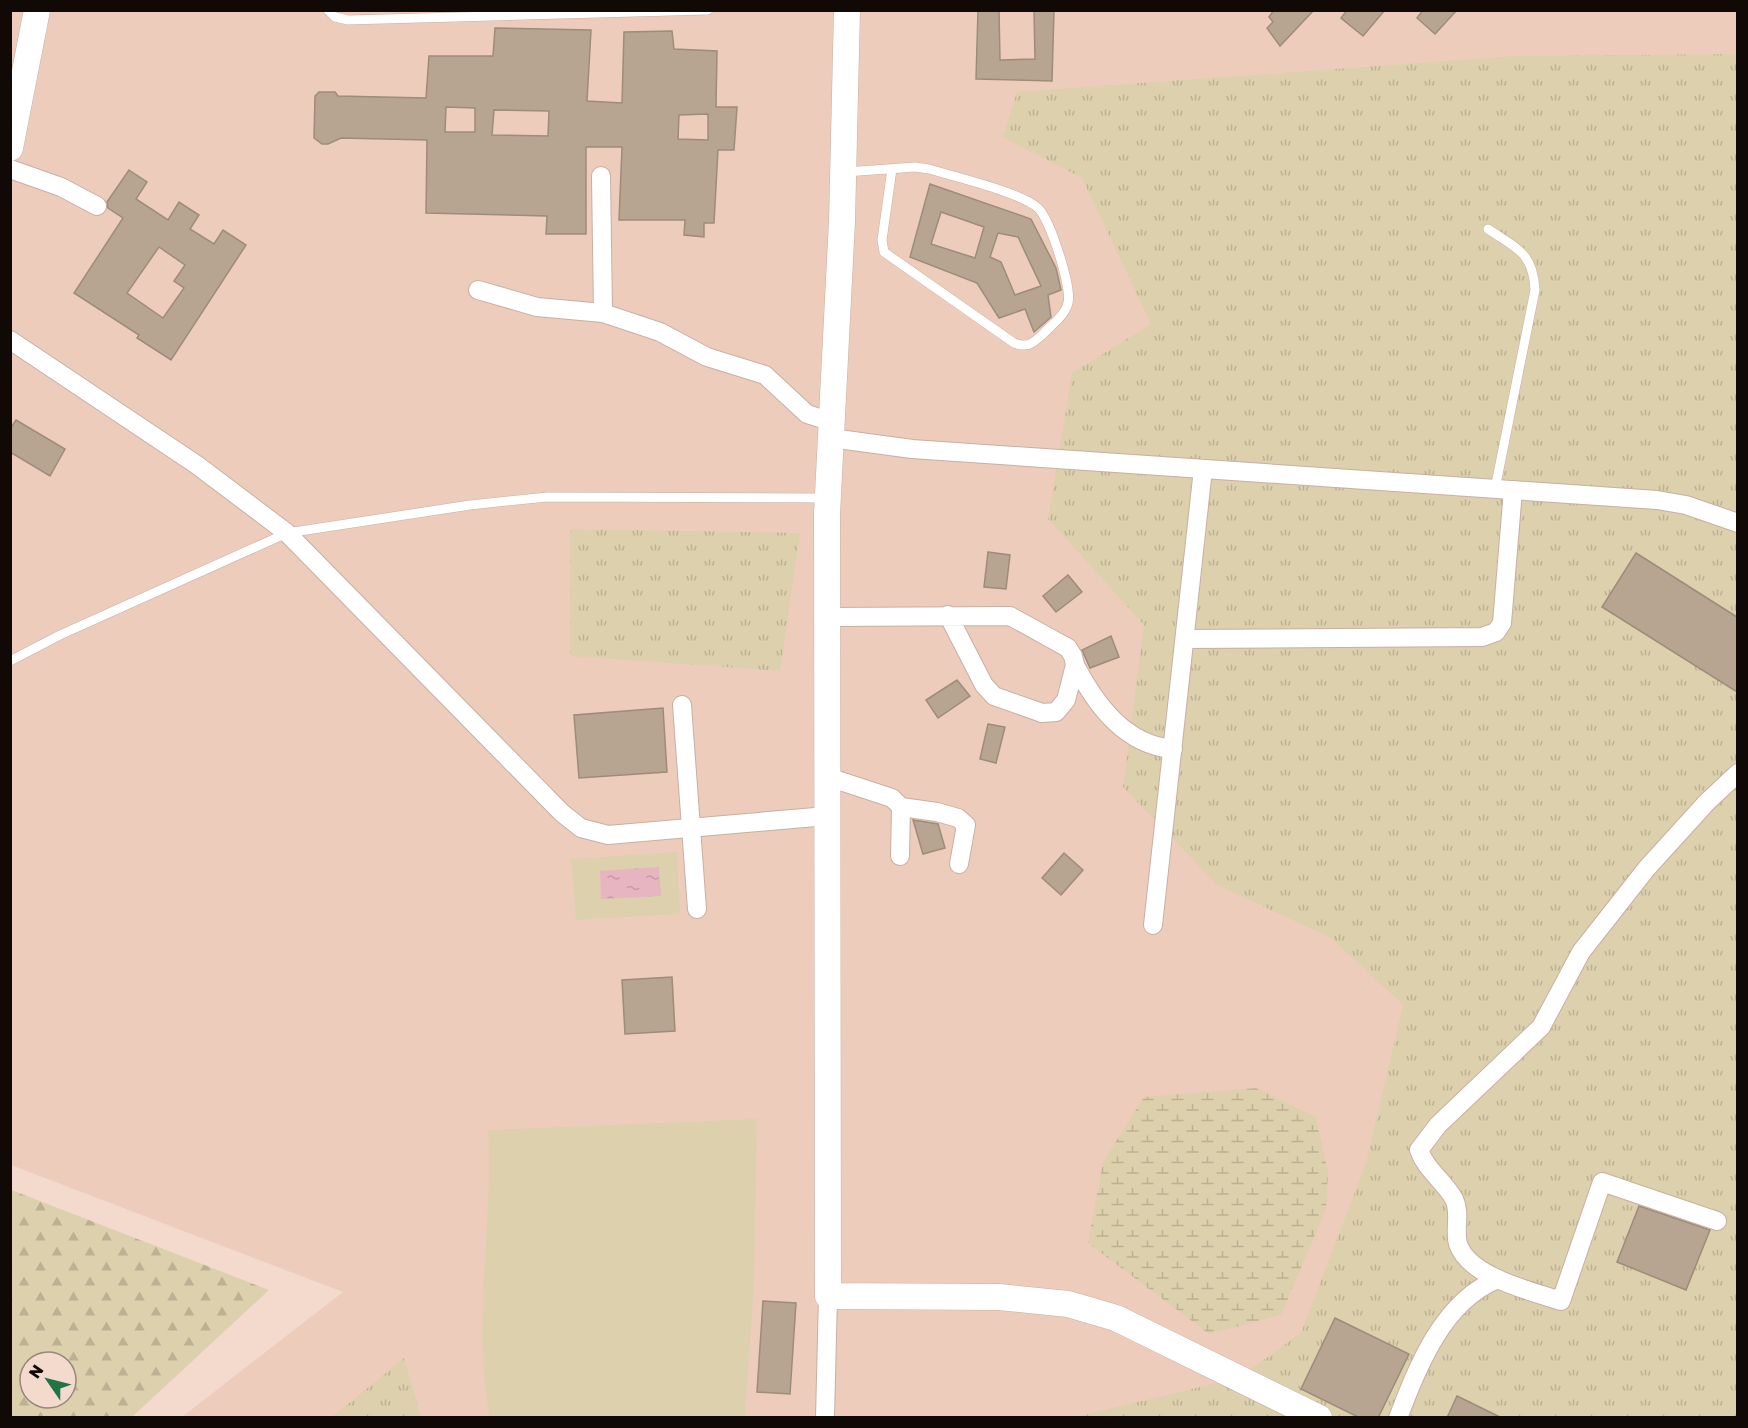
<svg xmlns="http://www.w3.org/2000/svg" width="1748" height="1428" font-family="'Golos Text',sans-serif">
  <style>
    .built { fill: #eeccbc }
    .grass { fill: url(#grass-tufts) }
    .forest { fill: url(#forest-firs); fill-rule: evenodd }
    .wetland { fill: url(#wetland-marsh) }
    .pitch { fill: #ddd0ad }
    .water { fill: url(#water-ripples) }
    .building { fill: #b7a592; stroke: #9d8c79; stroke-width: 1.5; fill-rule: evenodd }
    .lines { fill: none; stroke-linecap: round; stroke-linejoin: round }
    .lane-casing { stroke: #c8afa3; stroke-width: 10 }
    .street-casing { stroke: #c8afa3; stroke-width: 20 }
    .secondary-casing { stroke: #c8afa3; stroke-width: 27 }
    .lane { stroke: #fff; stroke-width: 9 }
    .street { stroke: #fff; stroke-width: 18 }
    .secondary { stroke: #fff; stroke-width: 26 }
  </style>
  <defs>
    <pattern id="grass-tufts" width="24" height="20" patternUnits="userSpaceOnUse" patternTransform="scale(1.5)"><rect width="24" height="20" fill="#ddd0ad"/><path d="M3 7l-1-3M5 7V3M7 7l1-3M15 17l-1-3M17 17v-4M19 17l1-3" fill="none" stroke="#bdb193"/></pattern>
    <pattern id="forest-firs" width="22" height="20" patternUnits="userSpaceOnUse" patternTransform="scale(1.5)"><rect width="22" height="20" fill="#ddd0ad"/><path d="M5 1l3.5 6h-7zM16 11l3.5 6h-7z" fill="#bdb193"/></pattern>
    <pattern id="wetland-marsh" width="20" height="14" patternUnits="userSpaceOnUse" patternTransform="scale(1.5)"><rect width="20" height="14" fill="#ddd0ad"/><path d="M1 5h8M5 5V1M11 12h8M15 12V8" fill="none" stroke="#bdb193"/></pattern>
    <pattern id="water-ripples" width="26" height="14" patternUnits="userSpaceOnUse" patternTransform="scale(1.5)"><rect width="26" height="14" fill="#e7b5c1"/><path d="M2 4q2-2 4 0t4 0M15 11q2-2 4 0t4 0" fill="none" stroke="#c59aa4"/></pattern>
  </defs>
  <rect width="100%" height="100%" fill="#f4d9cd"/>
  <!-- built -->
  <path class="built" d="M10,11H1737V1417H182L343,1292L11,1165Z"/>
  <!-- grass -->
  <g class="grass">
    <path d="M1737,54V1417H1075L1238,1378L1301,1333L1366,1163L1403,1005L1331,938L1217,885L1123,787L1144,625L1048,519L1072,373L1151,324L1082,178L1003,137L1017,92L1514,56Z"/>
    <path d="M570,529L800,533L780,671L570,656Z"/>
    <path d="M404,1358L421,1417H332Z"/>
  </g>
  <!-- forest -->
  <path class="forest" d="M10,1190L14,1191L269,1290L132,1417H11ZM30,1362H66V1398H30Z"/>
  <!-- wetland -->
  <path class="wetland" d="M1256,1088L1316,1117L1328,1172L1326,1209L1281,1315L1209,1334L1088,1243L1103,1162L1144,1097Z"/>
  <!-- pitch -->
  <g class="pitch">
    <path d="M677,852L680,914L576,920L571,859Z"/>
    <path d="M757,1119L754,1284L745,1417H490C471,1323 494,1225 488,1130Z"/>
  </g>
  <!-- water -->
  <path class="water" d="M659,867L661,896L601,899L600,871Z"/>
  <!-- building -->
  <g class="building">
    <path d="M978,10H999L1000,60L1035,59L1034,10H1054L1052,81L976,79Z"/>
    <path d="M1274,10H1314L1280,46L1267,28L1273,22L1269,17Z"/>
    <path d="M1347,10H1385L1363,36L1341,18Z"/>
    <path d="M1423,10H1457L1435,34L1417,18Z"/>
    <path d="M495,28L591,30L587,101L622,103L624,32L672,31L674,49L717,51L716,107H737L734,150H718L714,223H704V237L684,235L685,220H619L622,147H586V234H546L547,216L426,213L427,140L341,138L328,144H322L314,138L315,96L319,92H335L338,96L426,98L429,56H493ZM446,107L475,108V132H445ZM494,110L549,111L548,136L492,135ZM708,114V140L678,139L679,115Z"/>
    <path d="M129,170L147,182L136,199L168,220L179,202L199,215L190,229L214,244L223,230L246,245L171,360L137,338L139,335L74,293L123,218L108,208L107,202ZM159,247L185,265L174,281L184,288L163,318L127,293Z"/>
    <path d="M930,184L1031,219L1056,268L1061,290L1048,295L1051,317L1034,332L1025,309L999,318L977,283L910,257ZM941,212L984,227L975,258L931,244ZM998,233L1018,237L1041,286L1015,295L1001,262L990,257Z"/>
    <path d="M16,420L65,449L50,476L10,452V429Z"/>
    <path d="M988,552L1010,555L1006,589L984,587Z"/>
    <path d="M1636,553L1737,617V692L1602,607Z"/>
    <path d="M1068,575L1082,592L1056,612L1043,596Z"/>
    <path d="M1111,636L1119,657L1090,668L1082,650Z"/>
    <path d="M957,680L970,696L938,718L926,700Z"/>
    <path d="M663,708L667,772L579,778L574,715Z"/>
    <path d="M988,724L1005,727L996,763L980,759Z"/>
    <path d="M913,820L938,824L945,848L923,854Z"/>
    <path d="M1064,853L1083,870L1061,895L1042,878Z"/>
    <path d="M672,977L675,1031L625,1034L622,980Z"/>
    <path d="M1639,1206L1710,1230L1686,1290L1617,1262Z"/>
    <path d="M763,1301L796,1303L790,1394L757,1392Z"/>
    <path d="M1335,1318L1409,1354L1378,1418H1360L1301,1389Z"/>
    <path d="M1457,1396L1502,1418H1447Z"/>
  </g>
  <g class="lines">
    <!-- lane casing -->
    <g class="lane-casing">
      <g id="lane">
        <path d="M328,10L335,17L348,20L708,10"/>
        <path d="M845,172L915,167L929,169C955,177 1020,192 1038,208C1050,219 1072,287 1068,303C1065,316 1050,326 1042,335C1032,344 1027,348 1014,343L884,252L882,240L892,169"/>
        <path d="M1488,229C1517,249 1533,252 1535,290L1495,489"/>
        <path d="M10,661L60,635L287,533L470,505L547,497L825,498"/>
      </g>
    </g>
    <!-- street casing -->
    <g class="street-casing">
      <g id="street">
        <path d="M10,169L61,187L97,206"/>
        <path d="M601,176L603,313"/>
        <path d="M478,290L537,307L603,313L660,332L707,357L765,375L807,414L832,422"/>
        <path d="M10,340L197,465L287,533L562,813L581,828L608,835L827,816"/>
        <path d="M831,438L912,449L1657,500L1686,505L1738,523"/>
        <path d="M827,617L1010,616L1068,648L1073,656L1075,665L1066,700L1056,712L1042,713L994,696L984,685L948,615"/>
        <path d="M1185,639L1482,637L1496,632L1502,623L1513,490"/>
        <path d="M1075,665C1096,705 1125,745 1173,749"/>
        <path d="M682,705L697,909"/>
        <path d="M828,777L892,798L901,807L937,812L958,818L966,825L959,864"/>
        <path d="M900,856L901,807"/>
        <path d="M1153,925L1203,469"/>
        <path d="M1717,1221L1602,1182L1561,1301C1531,1291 1469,1277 1458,1244C1454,1229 1461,1213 1454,1199C1444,1181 1426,1170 1419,1150L1438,1125L1541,1027L1581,952L1647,868L1707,802L1738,773"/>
        <path d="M825,1418L828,1296"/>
        <path d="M1398,1418C1418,1366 1443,1301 1498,1279"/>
      </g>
    </g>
    <!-- secondary casing -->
    <g class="secondary-casing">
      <g id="secondary">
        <path d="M847,10L842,221L827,514L828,1296L999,1297L1068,1304L1116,1318L1319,1418"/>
        <path d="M10,148L37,10"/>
      </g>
    </g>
    <!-- lane -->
    <use href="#lane" class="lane"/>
    <!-- street -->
    <use href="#street" class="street"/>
    <!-- secondary -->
    <use href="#secondary" class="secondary"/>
  </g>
  <!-- border -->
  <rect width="1748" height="1428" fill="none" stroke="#110906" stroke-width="24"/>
  <!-- north arrow -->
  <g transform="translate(48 1380) rotate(305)"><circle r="28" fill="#f4d9cd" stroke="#99867d" stroke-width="1.5"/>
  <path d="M0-4.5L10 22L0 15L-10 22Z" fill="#207446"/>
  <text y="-9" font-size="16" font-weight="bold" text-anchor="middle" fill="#110906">N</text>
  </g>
</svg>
